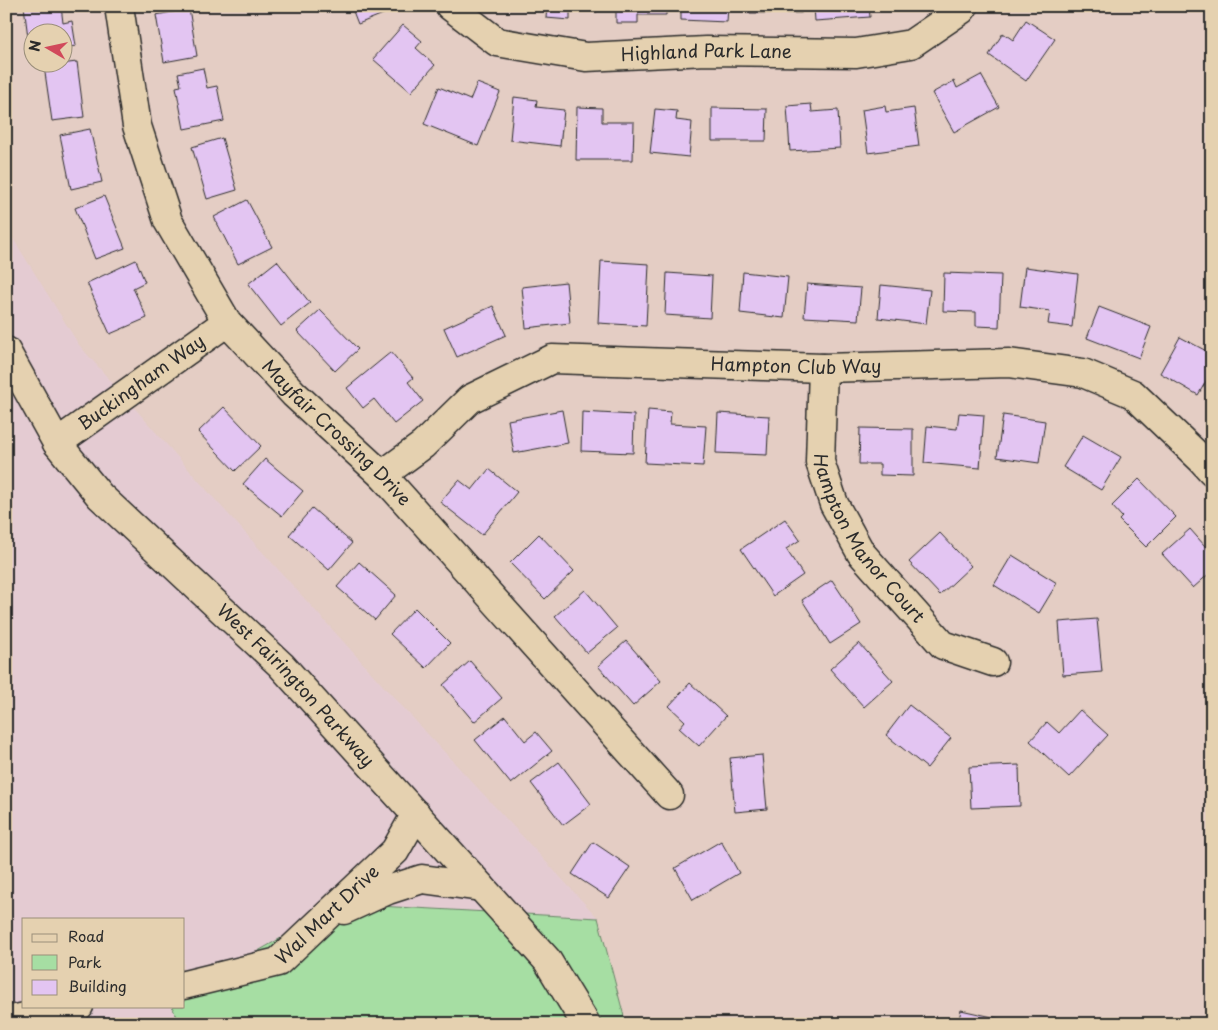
<svg xmlns="http://www.w3.org/2000/svg" width="1218" height="1030" font-family="'Playpen Sans',sans-serif">
  <style>
    .built { fill: #e4cbd2 }
    .green { fill: #a6dea3; stroke: #688467 }
    .building { fill: #e3c5f2; stroke: #2b2b2b }
    .lines { fill: none; stroke-linecap: round; stroke-linejoin: round }
    .minor-casing { stroke: #2b2b2b; stroke-width: 31 }
    .minor { stroke: #e5d1b0; stroke-width: 28 }
    .labels { text-anchor: middle; stroke-width: 4; stroke-linejoin: round; paint-order: stroke }
    .street-label { font-size: 18px; fill: #2b2b2b; stroke: #e5d1b0 }
  </style>
  <rect width="100%" height="100%" fill="#e4cdc4"/>
  <filter id="ink" filterUnits="userSpaceOnUse"><feTurbulence type="fractalNoise" baseFrequency=".02" numOctaves="2"/><feDisplacementMap in="SourceGraphic" scale="10" xChannelSelector="R" yChannelSelector="G"/><feConvolveMatrix kernelMatrix="1 2 1 2 8 2 1 2 1" color-interpolation-filters="sRGB"/></filter>
  <g filter="url(#ink)">
    <!-- built -->
    <path class="built" d="M6,227L79,345L212,496L387,690L598,918L342,904L184,993V919H24V1006H172L179,1024H6Z"/>
    <!-- green -->
    <path class="green" d="M341,904L598,918L626,1024H179L172,1006H184V993Z"/>
    <!-- building -->
    <g class="building">
      <path d="M24,6H61L63,23L72,21L76,46L62,48V32H32V52L30,53Z"/>
      <path d="M351,6H386L388,12L358,24Z"/>
      <path d="M547,6H597V12L570,10V20L546,18Z"/>
      <path d="M616,6H666V15H638V23H616Z"/>
      <path d="M681,6H728L727,22L681,20Z"/>
      <rect x="747" y="6" width="54" height="7"/>
      <path d="M814,6H869L870,17L815,21Z"/>
      <path d="M189,9L197,56L164,62L156,15Z"/>
      <path d="M1026,20L1055,39L1026,81L989,55L1003,33L1013,40Z"/>
      <path d="M403,25L422,41L416,48L435,65L411,92L373,59Z"/>
      <path d="M77,62L84,117L52,121L44,66Z"/>
      <path d="M203,68L207,88L217,86L224,121L184,129L176,87L181,86L178,73Z"/>
      <path d="M981,75L999,107L954,132L932,93L954,81L957,88Z"/>
      <path d="M477,83L500,92L478,146L424,124L439,87L470,100Z"/>
      <path d="M514,97L537,100L536,107L564,110L560,146L510,140Z"/>
      <path d="M811,104L812,112L838,110L840,148L790,151L787,106Z"/>
      <path d="M885,106L886,112L914,108L919,146L868,153L862,110Z"/>
      <path d="M577,107L602,108V122H634L633,160H576Z"/>
      <path d="M712,108L767,109L766,141H712Z"/>
      <path d="M655,109L677,111L676,120L692,122L689,157L650,153Z"/>
      <path d="M90,129L102,182L71,189L60,135Z"/>
      <path d="M222,138L237,190L207,199L192,147Z"/>
      <path d="M104,196L125,248L95,259L75,208Z"/>
      <path d="M247,200L272,247L238,264L214,217Z"/>
      <path d="M136,260L145,282L133,288L147,318L110,334L87,283Z"/>
      <path d="M277,261L310,303L281,326L248,284Z"/>
      <path d="M601,261L649,264L646,326L598,323Z"/>
      <path d="M1025,267L1078,274L1072,327L1048,324L1050,311L1020,307Z"/>
      <path d="M743,272L788,277L784,318L740,313Z"/>
      <path d="M667,273L712,276L710,318L665,315Z"/>
      <path d="M944,273L1001,275L999,327L976,326V312L943,311Z"/>
      <path d="M566,282L570,323L526,328L522,287Z"/>
      <path d="M807,284L861,288L858,320L804,317Z"/>
      <path d="M881,285L930,290L926,324L878,318Z"/>
      <path d="M493,306L506,335L457,357L444,328Z"/>
      <path d="M1099,307L1151,327L1139,358L1087,338Z"/>
      <path d="M320,310L358,349L335,371L297,331Z"/>
      <path d="M1180,337L1212,354V371L1198,395L1160,373Z"/>
      <path d="M391,352L413,378L408,382L423,401L394,424L374,399L363,408L347,388Z"/>
      <path d="M224,407L261,446L235,471L198,432Z"/>
      <path d="M562,410L568,443L514,453L508,420Z"/>
      <path d="M648,410L671,412L670,424L706,426L703,466L645,463Z"/>
      <path d="M582,412L634,415L633,453L581,451Z"/>
      <path d="M718,413L769,416L767,455L716,453Z"/>
      <path d="M959,413L984,415L980,468L924,463L927,426L957,429Z"/>
      <path d="M1003,415L1045,421L1039,463L997,457Z"/>
      <path d="M860,428L913,429V476L880,475V464H859Z"/>
      <path d="M1083,435L1121,457L1101,490L1063,467Z"/>
      <path d="M265,459L303,491L282,516L243,484Z"/>
      <path d="M489,469L517,492L482,535L440,502L459,480L472,490Z"/>
      <path d="M1139,479L1176,517L1146,547L1119,520L1122,517L1112,506Z"/>
      <path d="M312,508L352,543L329,570L289,535Z"/>
      <path d="M785,519L800,540L786,549L803,575L773,596L741,549Z"/>
      <path d="M1190,529L1212,554V571L1193,588L1162,554Z"/>
      <path d="M940,533L971,566L940,595L909,562Z"/>
      <path d="M539,534L574,571L545,599L510,563Z"/>
      <path d="M1012,555L1057,583L1039,613L994,585Z"/>
      <path d="M359,562L396,595L375,620L337,587Z"/>
      <path d="M832,580L861,624L830,644L802,600Z"/>
      <path d="M585,590L617,628L587,653L555,616Z"/>
      <path d="M415,608L450,643L426,668L390,634Z"/>
      <path d="M1097,619L1102,672L1063,675L1059,622Z"/>
      <path d="M626,641L661,681L633,706L598,666Z"/>
      <path d="M859,643L893,681L864,707L830,669Z"/>
      <path d="M470,661L502,698L474,722L443,685Z"/>
      <path d="M690,683L726,716L699,746L679,728L685,721L669,706Z"/>
      <path d="M909,705L951,738L927,768L886,735Z"/>
      <path d="M1080,710L1108,735L1069,777L1030,741L1047,722L1059,733Z"/>
      <path d="M505,716L525,741L536,732L552,751L511,784L475,740Z"/>
      <path d="M762,755L767,809L735,812L730,758Z"/>
      <path d="M559,762L591,804L563,825L531,783Z"/>
      <path d="M1019,765L1020,806L971,808L969,767Z"/>
      <path d="M721,841L739,873L693,900L675,868Z"/>
      <path d="M593,842L630,867L609,898L572,874Z"/>
      <path d="M961,1010L1024,1024H958Z"/>
    </g>
    <g class="lines">
      <!-- minor casing -->
      <g class="minor-casing">
        <g id="minor">
          <path id="s1" d="M119,6L137,126L168,221L227,322L294,394L382,475L669,795"/>
          <path id="s2" d="M450,6L497,42L586,57L706,51L856,53L911,44L961,10L964,6"/>
          <path id="s3" d="M6,351L57,443L100,496L281,665L547,960L586,1024"/>
          <path id="s4" d="M823,368L820,462L834,504L861,553L943,645L993,662"/>
          <path id="s5" d="M57,443L227,322"/>
          <path id="s6" d="M382,475L423,445L470,399L552,359L823,368L1009,363L1083,373L1133,394L1202,460L1212,471"/>
          <path d="M344,910L388,890L422,879L481,887"/>
          <path id="s7" d="M184,985L278,962L395,851L416,814"/>
          <path d="M6,1021L79,1006"/>
        </g>
      </g>
      <!-- minor -->
      <use href="#minor" class="minor"/>
    </g>
  </g>
  <g class="labels">
    <!-- street labels -->
    <g class="street-label">
      <text dy="6" stroke="none"><textPath href="#s2" startOffset="270">Highland Park Lane</textPath></text>
      <text dy="6" stroke="none"><textPath href="#s6" startOffset="452">Hampton Club Way</textPath></text>
      <text dy="6" stroke="none"><textPath href="#s5" startOffset="104">Buckingham Way</textPath></text>
      <text dy="6" stroke="none"><textPath href="#s1" startOffset="494">Mayfair Crossing Drive</textPath></text>
      <text dy="6" stroke="none"><textPath href="#s4" startOffset="185">Hampton Manor Court</textPath></text>
      <text dy="6" stroke="none"><textPath href="#s3" startOffset="446">West Fairington Parkway</textPath></text>
      <text dy="6" stroke="none"><textPath href="#s7" startOffset="165">Wal Mart Drive</textPath></text>
    </g>
  </g>
  <!-- margin -->
  <rect width="1218" height="1030" fill="none" stroke="#e5d1b0" stroke-width="25"/>
  <rect x="12" y="12" width="1193" height="1005" fill="none" stroke="#2b2b2b" stroke-width="2" filter="url(#ink)"/>
  <!-- legend -->
  <rect x="22" y="918" width="162" height="90" fill="#e5d1b0" stroke="#9b8f7b"/>
  <rect x="32" y="934" width="25" height="8" fill="#e5d1b0" stroke="#9b8f7b"/>
  <text x="68" y="942" font-size="15" fill="#2b2b2b">Road</text>
  <rect x="32" y="955" width="25" height="15" fill="#a6dea3" stroke="#9b8f7b"/>
  <text x="68" y="968" font-size="15" fill="#2b2b2b">Park</text>
  <rect x="32" y="980" width="25" height="15" fill="#e3c5f2" stroke="#9b8f7b"/>
  <text x="68" y="992" font-size="15" fill="#2b2b2b">Building</text>
  <!-- north arrow -->
  <g transform="translate(48 48) rotate(279)"><circle r="24" fill="#e5d1b0" stroke="#9b8f7b"/>
  <path d="M0-4L9 19L0 12L-9 19Z" fill="#d1495b"/>
  <text y="-8" font-size="14" font-weight="bold" text-anchor="middle" fill="#2b2b2b">N</text>
  </g>
</svg>
